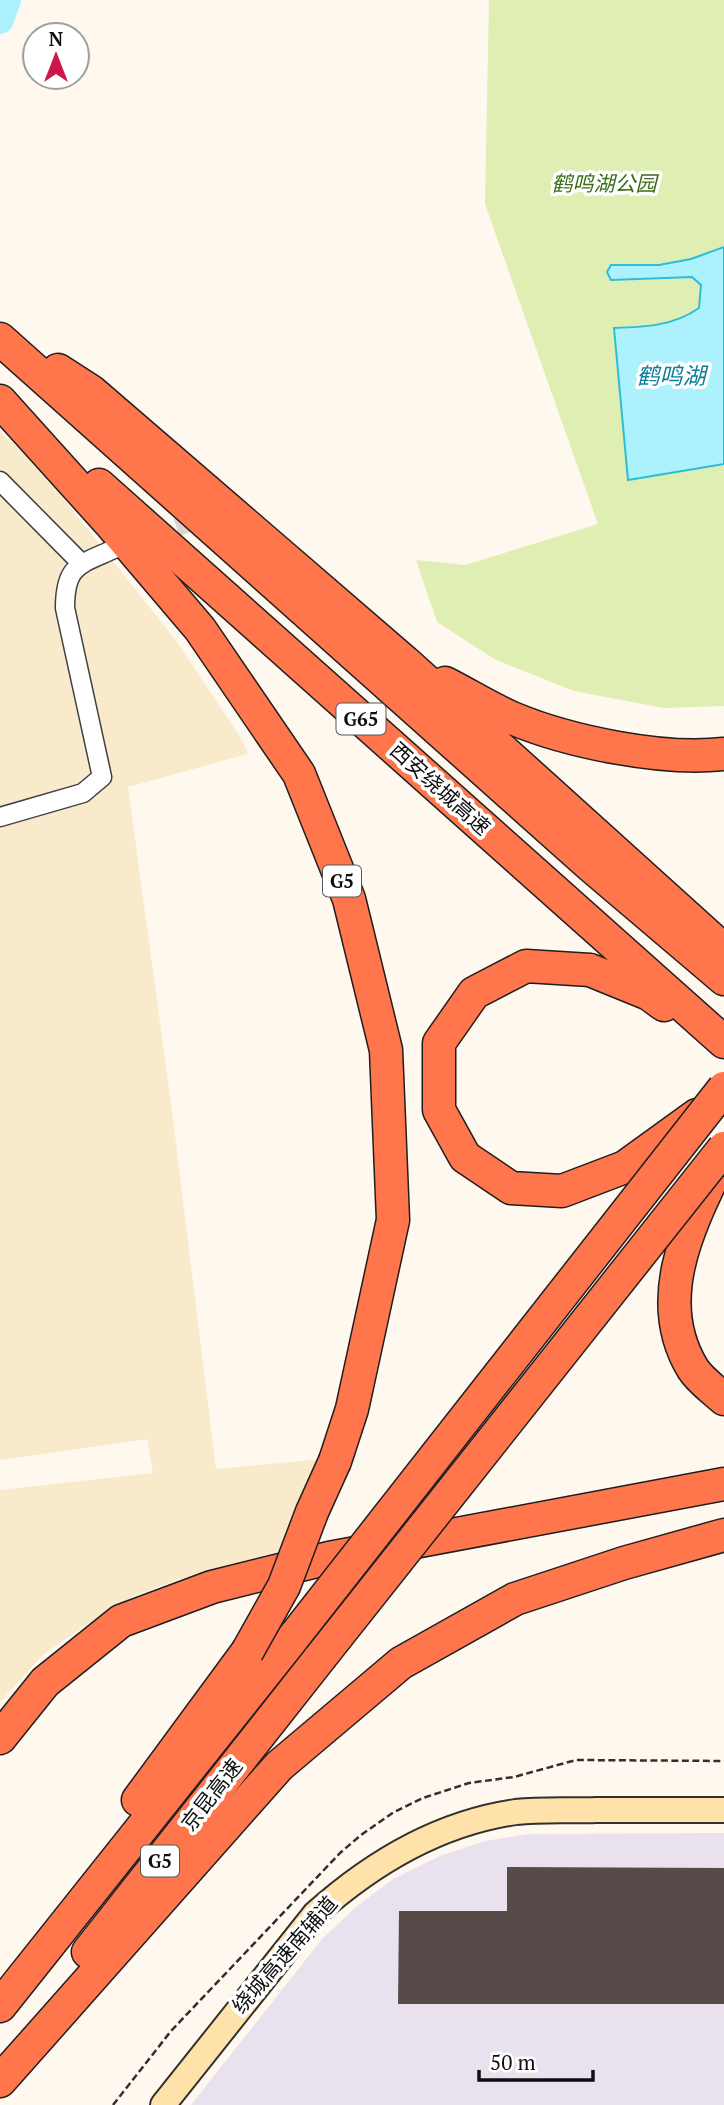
<svg xmlns="http://www.w3.org/2000/svg" width="724" height="2105" font-family="'PT Serif','Noto Sans SC',serif">
  <style>
    .industrial { fill: #e9e1ed }
    .farmland { fill: #f8eacb }
    .green { fill: #dfeeb3 }
    .water { fill: #adf1fc; stroke: #2cbddb; stroke-width: 2 }
    .lines { fill: none; stroke-linecap: round; stroke-linejoin: round }
    .river { stroke: #adf1fc; stroke-width: 28 }
    .building { fill: #574b49 }
    .street-tunnel { stroke: #dbd5cc; stroke-width: 18; stroke-dasharray: 18 9; stroke-linecap: butt }
    .street-casing { stroke: #414141; stroke-width: 21 }
    .secondary-casing { stroke: #303030; stroke-width: 28 }
    .highway-casing { stroke: #1f1f1f; stroke-width: 35 }
    .path { stroke: #303030; stroke-width: 2.5; stroke-dasharray: 7 3.5; stroke-linecap: butt }
    .street { stroke: #fff; stroke-width: 18 }
    .secondary { stroke: #ffe2a9; stroke-width: 24 }
    .highway { stroke: #ff754c; stroke-width: 32 }
    .highway-bridge-casing { stroke: #1f1f1f; stroke-width: 35; stroke-linecap: butt }
    .highway-bridge { stroke: #ff754c; stroke-width: 32 }
    .labels { text-anchor: middle; stroke-width: 7; stroke-linejoin: round; paint-order: stroke }
    .shield { fill: #fff; stroke: #565656; stroke-width: 2 }
    .shield-label { font-size: 19px; font-weight: bold; fill: #0e0e0e }
    .park-label { font-size: 21px; font-style: italic; fill: #3c6c17; stroke: #fff }
    .street-label { font-size: 21px; fill: #0e0e0e; stroke: #fff }
    .water-label { font-size: 23px; font-style: italic; fill: #0b7e9c; stroke: #fff }
  </style>
  <rect width="100%" height="100%" fill="#fff8ee"/>
  <!-- industrial -->
  <path class="industrial" d="M724,1833V2105H191L322,1939L356,1907L393,1879L440,1856L485,1841L529,1834Z"/>
  <!-- farmland -->
  <path class="farmland" d="M0,432L36,464L177,642L242,740L248,754L128,787L171,1103L216,1469L321,1459L291,1553L180,1579L134,1596L83,1627L43,1655L0,1702V1490L153,1473L147,1439L0,1460Z"/>
  <!-- green -->
  <path class="green" d="M489,0H724V706L664,708L574,691L496,660L437,622L416,560L465,565L598,524L485,204Z"/>
  <!-- water -->
  <path class="water" d="M724,247V464L628,480L614,328C644,327 674,326 699,308L701,285L692,277L611,280L607,272L611,265H659L691,259Z"/>
  <g class="lines">
    <!-- river -->
    <path class="river" d="M0,20L7,0"/>
  </g>
  <!-- building -->
  <path class="building" d="M507,1867L724,1868V2004H398L399,1911H507Z"/>
  <g class="lines">
    <!-- street-tunnel -->
    <path class="street-tunnel" d="M151,536L207,517"/>
    <!-- street casing -->
    <g class="street-casing">
      <g id="street">
        <path d="M0,481L82,564"/>
        <path d="M0,817L83,793L102,777L65,608C65,565 79,565 114,549"/>
      </g>
    </g>
    <!-- secondary casing -->
    <g class="secondary-casing">
      <path id="secondary" d="M163,2105L315,1914C372,1863 439,1823 516,1812C543,1809 570,1811 596,1810C639,1810 681,1810 724,1810"/>
    </g>
    <!-- highway casing -->
    <g class="highway-casing">
      <g id="highway">
        <path d="M0,339L591,866L724,979"/>
        <path d="M58,370L92,392L405,662L724,950"/>
        <path d="M0,401L109,522L200,629L299,774L349,899L386,1050L393,1220L352,1409L335,1461"/>
        <path d="M99,485L724,1042"/>
        <path d="M445,683C467,694 489,708 512,718C569,742 663,761 724,754"/>
        <path d="M664,1005L649,994L590,970L526,966L474,993L439,1043V1110L465,1157L511,1188L562,1191L625,1167L697,1115"/>
        <path d="M718,1166C687,1230 652,1302 693,1369C700,1380 714,1390 724,1399"/>
        <path d="M0,1738L45,1682L121,1621L212,1587L329,1558L724,1484"/>
        <path d="M138,1800L247,1652"/>
        <path d="M88,1952L320,1658"/>
        <path d="M0,2006L297,1633"/>
        <path d="M0,2081L279,1766L401,1663L515,1599L624,1563L724,1535"/>
      </g>
    </g>
    <!-- path -->
    <path class="path" d="M113,2105L171,2031L340,1853L361,1835L394,1812L423,1798L469,1783L514,1777L576,1760L724,1761"/>
    <!-- street -->
    <use href="#street" class="street"/>
    <!-- secondary -->
    <use href="#secondary" class="secondary"/>
    <!-- highway -->
    <use href="#highway" class="highway"/>
    <!-- highway-bridge casing -->
    <g class="highway-bridge-casing">
      <g id="highway-bridge">
        <path d="M297,1633L724,1088"/>
        <path d="M247,1652L284,1586L312,1512L335,1461"/>
        <path d="M320,1658L724,1148"/>
      </g>
    </g>
    <!-- highway-bridge -->
    <use href="#highway-bridge" class="highway-bridge"/>
  </g>
  <g class="labels">
    <!-- shield labels -->
    <g class="shield">
      <rect x="336.5" y="703.5" width="49" height="31" rx="5"/>
      <rect x="323" y="865.5" width="38" height="31" rx="5"/>
      <rect x="141" y="1845.5" width="38" height="31" rx="5"/>
    </g>
    <g class="shield-label">
      <text x="361" y="726">G65</text>
      <text x="342" y="888">G5</text>
      <text x="160" y="1868">G5</text>
    </g>
    <!-- park labels -->
    <g class="park-label">
      <text x="604" y="191">鹤鸣湖公园</text>
    </g>
    <!-- street labels -->
    <g class="street-label">
      <text transform="translate(440 789) rotate(42)" y="7">西安绕城高速</text>
      <text transform="translate(212 1795) rotate(-52)" y="7">京昆高速</text>
      <text transform="translate(285 1955) rotate(-49)" y="7">绕城高速南辅道</text>
    </g>
    <!-- water labels -->
    <g class="water-label">
      <text x="671" y="384">鹤鸣湖</text>
    </g>
  </g>
  <!-- north arrow -->
  <g transform="translate(56 56)"><circle r="33" fill="#ffffff" stroke="#9f9f9f" stroke-width="2"/>
  <path d="M0-5L12 26L0 18L-12 26Z" fill="#cc1749"/>
  <text y="-10" font-size="19" font-weight="bold" text-anchor="middle" fill="#0e0e0e">N</text>
  </g>
  <!-- scale -->
  <path d="M479 2070v10h114v-10" fill="none" stroke="#0e0e0e" stroke-width="3.5"/>
  <text x="490" y="2070" font-size="21" fill="#0e0e0e" stroke="#ffffff" stroke-width="5" paint-order="stroke">50 m</text>
</svg>
